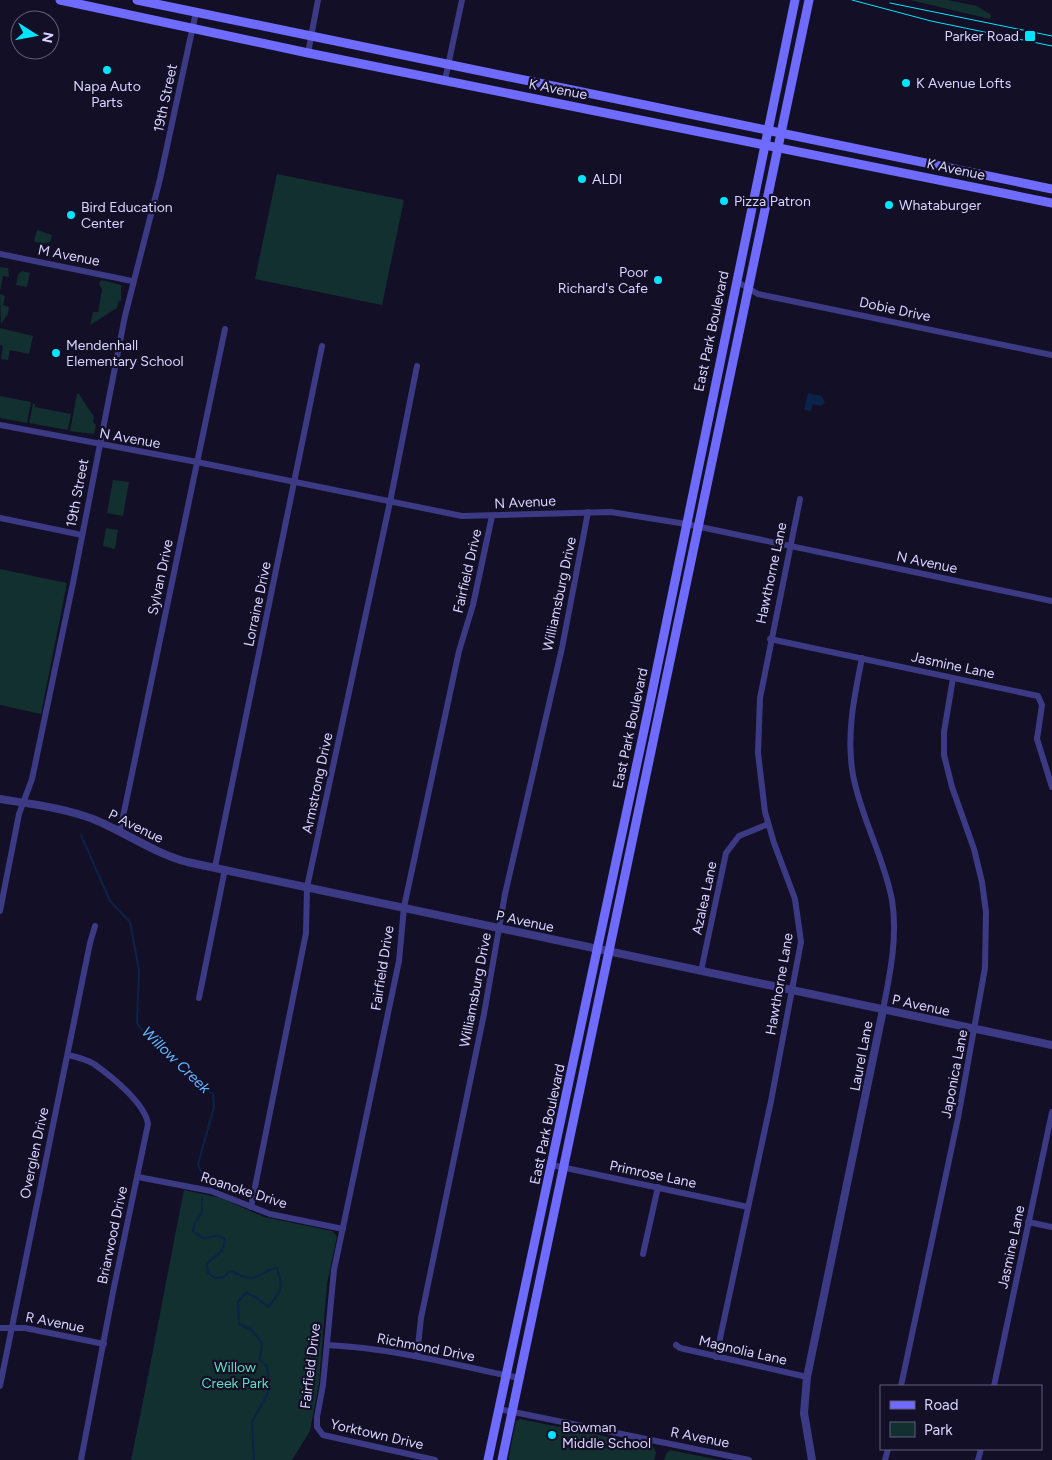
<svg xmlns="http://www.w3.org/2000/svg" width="1052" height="1460" font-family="Figtree,sans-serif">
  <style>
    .green { fill: #12302f }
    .water { fill: #0c2248 }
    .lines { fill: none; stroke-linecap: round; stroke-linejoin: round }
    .stream { stroke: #0c2248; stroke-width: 2 }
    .minor { stroke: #3d3a85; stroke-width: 6 }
    .tertiary { stroke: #3d3a85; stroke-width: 8 }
    .secondary { stroke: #6f6bff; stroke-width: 9 }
    .tram { stroke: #00e5ff; stroke-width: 1 }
    .poi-dot { fill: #00e5ff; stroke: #130f26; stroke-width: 2 }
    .labels { text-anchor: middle; stroke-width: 4.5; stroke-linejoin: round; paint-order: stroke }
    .poi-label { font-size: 14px; fill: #d9d4ff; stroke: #130f26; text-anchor: start }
    .street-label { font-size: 14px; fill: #d9d4ff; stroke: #130f26 }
    .park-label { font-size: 14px; fill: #5fe0c0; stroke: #130f26 }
    .water-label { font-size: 15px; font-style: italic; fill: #62b6ff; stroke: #130f26 }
  </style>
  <rect width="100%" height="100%" fill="#130f26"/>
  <!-- green -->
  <g class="green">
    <path d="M910,0H947L977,6L991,15L990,19Z"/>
    <path d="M277,174L404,200L382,305L255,279Z"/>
    <path d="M37,230L52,235L50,242L41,244L34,241Z"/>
    <path d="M0,267L8,268L9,277L3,276L0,291Z"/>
    <path d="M22,271L30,273L27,287L16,285L18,275Z"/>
    <path d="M101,280L121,285V301H119L117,308L90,325L93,312H98L102,290L99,283Z"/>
    <path d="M0,294L5,296L3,305L9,307L8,314L1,324Z"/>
    <path d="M0,328L33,336L29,354L10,350L8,360L1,359L3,346L0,345Z"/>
    <path d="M77,394H79L94,417L93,422L96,425L94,434L70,431Z"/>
    <path d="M0,396L31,402L27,423L0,418Z"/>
    <path d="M33,404H35V407L71,414L68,430L29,423Z"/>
    <path d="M113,480L129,482L123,516L107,513Z"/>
    <path d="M106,528L118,530L115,549L103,546Z"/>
    <path d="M0,569L67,583L41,714L0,705Z"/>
    <path d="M184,1190L221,1198L264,1217L332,1231L337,1236L327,1284L319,1383L310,1431L292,1460H131C150,1370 166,1280 184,1190Z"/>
    <path d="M520,1419L653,1446L656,1453L654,1460H508L516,1421Z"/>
    <path d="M670,1450L719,1460H664L666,1454Z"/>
  </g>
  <!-- water -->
  <path class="water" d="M808,393L822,396L825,403L821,406L813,404L811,411L804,410Z"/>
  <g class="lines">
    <!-- stream -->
    <g class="stream">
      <path d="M81,835L110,901L130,922L139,970L137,1023L142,1030L199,1084L213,1094L214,1107L198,1164L204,1179"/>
      <path d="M202,1197V1213L194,1224L193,1231L203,1238L217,1236L224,1238C228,1251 215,1255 207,1264L208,1273L215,1278L224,1277L230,1271C236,1273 243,1277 250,1278C260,1279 265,1268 277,1268C284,1288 281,1292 268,1307L257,1298L246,1293L238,1302L239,1324L252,1330L262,1343L260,1360L267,1366L269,1391L252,1422L254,1460"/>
    </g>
    <!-- minor -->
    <g class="minor">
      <path d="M308,53L318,0"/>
      <path d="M445,80L462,0"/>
      <path d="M0,254L132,281"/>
      <path d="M736,281L758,294L1052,355"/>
      <path d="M0,425L197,462L462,516L611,512L686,524L1052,601"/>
      <path d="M0,518L82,535"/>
      <path d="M770,639L1038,696L1042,705L1037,739L1052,787"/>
      <path d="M862,658C854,697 846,736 853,775C861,818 884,857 892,900C898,936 890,974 883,1010"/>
      <path d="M120,831L225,329"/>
      <path d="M215,867L322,346"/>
      <path d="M0,911L19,814L32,779L73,583L125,316L160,179L196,12"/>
      <path d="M701,971L726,853L739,836L768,824"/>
      <path d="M199,998L225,869"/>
      <path d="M68,1055C77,1057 86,1059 94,1064C111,1076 145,1103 148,1124L113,1292L81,1460"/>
      <path d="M552,1165L748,1207"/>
      <path d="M138,1177L211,1191L270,1214L343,1229"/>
      <path d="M251,1207L306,933L307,887L390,502L417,366"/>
      <path d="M1028,1222L1052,1227"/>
      <path d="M643,1254L658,1187"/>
      <path d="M0,1328H25L104,1344"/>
      <path d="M327,1345C392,1348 456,1365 519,1378"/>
      <path d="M676,1345L680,1348L807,1377"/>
      <path d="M417,1356L421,1318L484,1014L505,894L562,648L588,512"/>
      <path d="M716,1357L771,1101L801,942L795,899L774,843L765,812L758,753L760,698L800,499"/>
      <path d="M0,1386L90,943L95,926"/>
      <path d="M901,1386L958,1118L985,968L986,912L982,882L974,849L952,787L944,755V732L953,678"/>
      <path d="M994,1386L1052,1112"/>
      <path d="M499,1409L749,1460"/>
      <path d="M435,1460L323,1435L317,1427V1417L323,1385L334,1270L399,961L404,907L459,651L473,605L492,516"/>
      <path d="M885,1460L888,1449"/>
      <path d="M978,1460L981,1449"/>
    </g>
    <!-- tertiary -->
    <g class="tertiary">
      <path d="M0,799C31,804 64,808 93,819C125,832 154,853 187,862L1052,1045"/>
      <path d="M812,1460L804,1413L807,1377L883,1010"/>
    </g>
    <!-- secondary -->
    <g class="secondary">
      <path d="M60,0L308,53L1052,203"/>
      <path d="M137,0L1052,189"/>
      <path d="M488,1460L649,707L795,0"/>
      <path d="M502,1460L809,0"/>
    </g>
    <!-- tram -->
    <g class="tram">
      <path d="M852,0L931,21L1052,46"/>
      <path d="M890,3L1052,36"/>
    </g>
  </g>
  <!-- markers -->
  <g class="poi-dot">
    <rect x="1024" y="30" width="12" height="12" rx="2.5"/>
    <circle cx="107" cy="70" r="5"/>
    <circle cx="906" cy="83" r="5"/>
    <circle cx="582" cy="179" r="5"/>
    <circle cx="724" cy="201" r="5"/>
    <circle cx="889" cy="205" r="5"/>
    <circle cx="71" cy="215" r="5"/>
    <circle cx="658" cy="280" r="5"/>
    <circle cx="56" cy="353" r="5"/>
    <circle cx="552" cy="1435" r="5"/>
  </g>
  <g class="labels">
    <!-- poi labels -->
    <g class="poi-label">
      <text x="1019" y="41" text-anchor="end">Parker Road</text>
      <text x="916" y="88">K Avenue Lofts</text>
      <text x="107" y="91" text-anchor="middle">Napa Auto<tspan x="107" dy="16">Parts</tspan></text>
      <text x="592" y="184">ALDI</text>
      <text x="734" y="206">Pizza Patron</text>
      <text x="899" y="210">Whataburger</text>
      <text x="81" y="212">Bird Education<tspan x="81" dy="16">Center</tspan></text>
      <text x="648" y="277" text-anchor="end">Poor<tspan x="648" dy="16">Richard's Cafe</tspan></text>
      <text x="66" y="350">Mendenhall<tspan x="66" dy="16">Elementary School</tspan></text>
      <text x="562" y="1432">Bowman<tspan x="562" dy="16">Middle School</tspan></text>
    </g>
    <!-- street labels -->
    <g class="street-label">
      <text transform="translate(558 89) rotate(11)" y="5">K Avenue</text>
      <text transform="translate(165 98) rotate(-78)" y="5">19th Street</text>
      <text transform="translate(956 169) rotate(12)" y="5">K Avenue</text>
      <text transform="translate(69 255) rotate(11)" y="5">M Avenue</text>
      <text transform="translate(895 309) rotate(12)" y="5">Dobie Drive</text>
      <text transform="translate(711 331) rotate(-78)" y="5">East Park Boulevard</text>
      <text transform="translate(130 438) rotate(10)" y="5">N Avenue</text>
      <text transform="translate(77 493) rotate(-79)" y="5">19th Street</text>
      <text transform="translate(525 502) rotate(-3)" y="5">N Avenue</text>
      <text transform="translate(927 562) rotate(12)" y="5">N Avenue</text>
      <text transform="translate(467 571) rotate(-77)" y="5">Fairfield Drive</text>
      <text transform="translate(771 573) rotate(-78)" y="5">Hawthorne Lane</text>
      <text transform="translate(160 577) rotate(-78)" y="5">Sylvan Drive</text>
      <text transform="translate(559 594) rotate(-78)" y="5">Williamsburg Drive</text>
      <text transform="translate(257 604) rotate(-78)" y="5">Lorraine Drive</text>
      <text transform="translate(953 665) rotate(12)" y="5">Jasmine Lane</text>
      <text transform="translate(630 728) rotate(-78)" y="5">East Park Boulevard</text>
      <text transform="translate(317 783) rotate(-78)" y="5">Armstrong Drive</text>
      <text transform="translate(136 826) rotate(26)" y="5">P Avenue</text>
      <text transform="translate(704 898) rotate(-78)" y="5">Azalea Lane</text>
      <text transform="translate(525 921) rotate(12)" y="5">P Avenue</text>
      <text transform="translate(382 968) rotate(-81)" y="5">Fairfield Drive</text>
      <text transform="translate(779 984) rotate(-80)" y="5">Hawthorne Lane</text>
      <text transform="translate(475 990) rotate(-79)" y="5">Williamsburg Drive</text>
      <text transform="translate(921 1005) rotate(12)" y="5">P Avenue</text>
      <text transform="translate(861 1056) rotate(-79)" y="5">Laurel Lane</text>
      <text transform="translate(954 1074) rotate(-79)" y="5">Japonica Lane</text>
      <text transform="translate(547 1124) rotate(-78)" y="5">East Park Boulevard</text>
      <text transform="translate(34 1153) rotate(-78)" y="5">Overglen Drive</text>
      <text transform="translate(653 1174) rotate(12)" y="5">Primrose Lane</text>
      <text transform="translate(244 1190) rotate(18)" y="5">Roanoke Drive</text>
      <text transform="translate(112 1235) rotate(-78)" y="5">Briarwood Drive</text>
      <text transform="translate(1011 1247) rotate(-78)" y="5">Jasmine Lane</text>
      <text transform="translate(55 1322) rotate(11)" y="5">R Avenue</text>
      <text transform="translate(426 1347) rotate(11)" y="5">Richmond Drive</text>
      <text transform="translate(743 1350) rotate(13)" y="5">Magnolia Lane</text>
      <text transform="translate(310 1366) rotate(-83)" y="5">Fairfield Drive</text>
      <text transform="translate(377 1434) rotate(13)" y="5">Yorktown Drive</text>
      <text transform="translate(700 1437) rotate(11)" y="5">R Avenue</text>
    </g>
    <!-- park labels -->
    <g class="park-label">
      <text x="235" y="1372">Willow<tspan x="235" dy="16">Creek Park</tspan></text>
    </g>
    <!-- water labels -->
    <g class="water-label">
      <text transform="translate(176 1060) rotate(44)" y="5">Willow Creek</text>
    </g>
  </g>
  <!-- legend -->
  <rect x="880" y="1385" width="162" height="65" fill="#130f26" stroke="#625e7d"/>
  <rect x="890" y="1401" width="25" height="8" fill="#6f6bff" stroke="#625e7d"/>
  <text x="924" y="1410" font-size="15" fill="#d9d4ff">Road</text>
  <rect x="890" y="1422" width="25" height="15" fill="#12302f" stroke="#625e7d"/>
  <text x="924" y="1435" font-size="15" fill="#d9d4ff">Park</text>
  <!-- north arrow -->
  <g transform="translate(35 35) rotate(101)"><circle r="24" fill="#130f26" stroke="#625e7d"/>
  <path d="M0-4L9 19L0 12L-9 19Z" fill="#00e5ff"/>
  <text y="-8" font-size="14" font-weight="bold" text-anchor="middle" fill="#d9d4ff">N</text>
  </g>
</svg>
